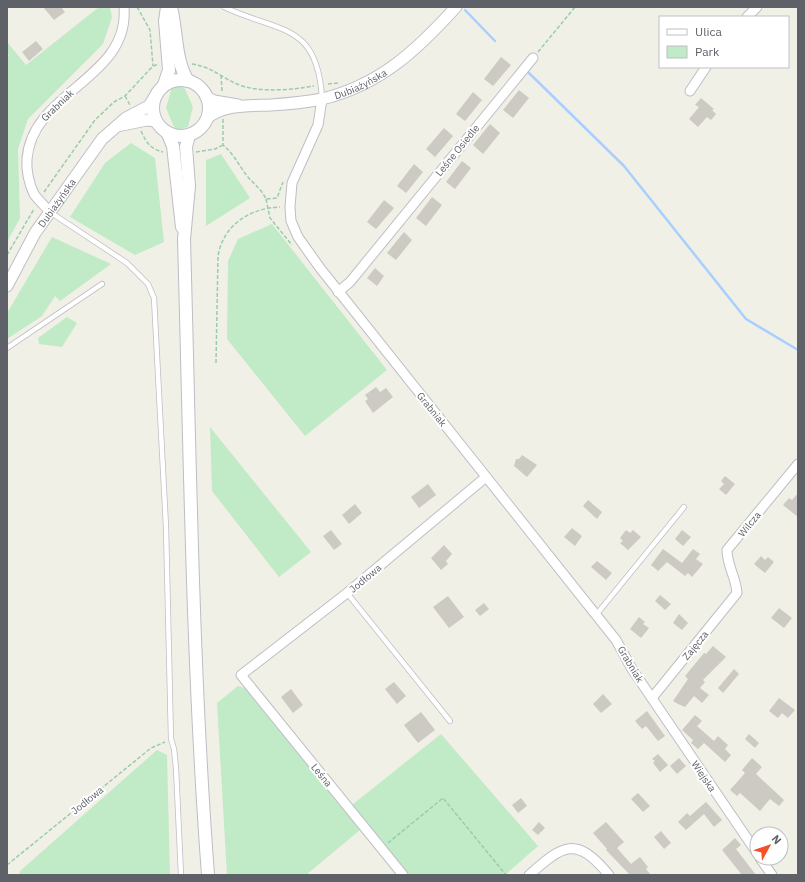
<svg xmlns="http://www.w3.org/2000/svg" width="805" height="882" font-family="'IBM Plex Sans',sans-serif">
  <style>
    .green { fill: #c1eac6 }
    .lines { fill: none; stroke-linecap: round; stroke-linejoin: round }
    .stream { stroke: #a8cfff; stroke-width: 2.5 }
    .building { fill: #cccac3 }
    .service-casing { stroke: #bebfc6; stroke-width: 6 }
    .minor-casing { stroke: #bebfc6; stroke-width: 11 }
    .tertiary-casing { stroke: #bebfc6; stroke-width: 13 }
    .secondary-casing { stroke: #bcbec5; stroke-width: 14 }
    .path { stroke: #99ccae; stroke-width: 1.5; stroke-dasharray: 4 2; stroke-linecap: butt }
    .service { stroke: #fff; stroke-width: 4.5 }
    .minor { stroke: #fff; stroke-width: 9 }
    .tertiary { stroke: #fff; stroke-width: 11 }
    .secondary { stroke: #fff; stroke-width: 12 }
    .labels { text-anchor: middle; stroke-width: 4; stroke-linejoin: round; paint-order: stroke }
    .street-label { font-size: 10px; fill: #5e6168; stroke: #fff }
  </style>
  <rect width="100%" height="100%" fill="#f1f0e6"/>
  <!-- green -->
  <g class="green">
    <path d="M99,7H110L112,17L103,44L28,119L18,149L20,218L7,242V57L9,55L7,53V42L26,65Z"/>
    <path d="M180,85L185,89L193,107L188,127L177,130L175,129L166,108L172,87Z"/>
    <path d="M131,143L155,158L164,242L135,255L70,217L105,163Z"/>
    <path d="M221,154L250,198L206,226V160Z"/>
    <path d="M272,224L387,370L305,436L227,339L228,261L238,239Z"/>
    <path d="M52,237L111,264L60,301L55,296L42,316L7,339V313Z"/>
    <path d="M67,317L77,323L62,347L39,344L38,338Z"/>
    <path d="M210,427L311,552L279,577L212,491Z"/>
    <path d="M238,686L248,689L360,830L306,875H227L217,703Z"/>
    <path d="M441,734L538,846L505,875H408L352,805Z"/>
    <path d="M157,750L167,755L170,875H21L19,872Z"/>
  </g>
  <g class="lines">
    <!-- stream -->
    <g class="stream">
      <path d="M465,10L495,41"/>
      <path d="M529,73L624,166L746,319L798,350"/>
    </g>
  </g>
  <!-- building -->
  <g class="building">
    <path d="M43,7H61L65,12L54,20Z"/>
    <path d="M36,41L43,49L29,61L22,52Z"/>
    <path d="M501,57L511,65L493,86L484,79Z"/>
    <path d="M519,90L529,98L513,118L503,110Z"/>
    <path d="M473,92L482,100L465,121L456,114Z"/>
    <path d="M701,98L714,109L712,110L716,114L711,120L707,117L698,127L689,119L699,107L695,105Z"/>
    <path d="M490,124L500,133L483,154L473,145Z"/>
    <path d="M444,128L453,136L435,157L426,149Z"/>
    <path d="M462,161L471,168L455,189L446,182Z"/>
    <path d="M414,164L423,172L406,193L397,186Z"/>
    <path d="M432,197L442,205L426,226L416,218Z"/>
    <path d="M384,200L394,208L376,229L367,222Z"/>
    <path d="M404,232L412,240L396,260L387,253Z"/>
    <path d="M375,268L384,276L377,286L367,278Z"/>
    <path d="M376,387L380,392L386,388L393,397L373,413L365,401L368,399L365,395Z"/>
    <path d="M522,455L537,465L527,477L514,466L516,459H519Z"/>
    <path d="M725,476L735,484L726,495L719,489L724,484L721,481Z"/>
    <path d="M428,484L436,495L419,508L411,497Z"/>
    <path d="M798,493V517L783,505L789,498L792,500Z"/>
    <path d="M588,500L602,512L597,519L583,506Z"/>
    <path d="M355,504L362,513L349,524L342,515Z"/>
    <path d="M572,528L582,536L575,546L564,537Z"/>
    <path d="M331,530L342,544L334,550L323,536Z"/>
    <path d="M626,530L630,533L633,530L641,537L628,550L620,543L623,541L620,538Z"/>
    <path d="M682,530L691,537L683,546L675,539Z"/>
    <path d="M444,545L452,554L446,561L448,564L441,570L431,558Z"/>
    <path d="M663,549L682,563L693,549L700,554L696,559L703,564L692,577L688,573L685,576L667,562L658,571L651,565Z"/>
    <path d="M761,556L765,560L768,557L774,562L765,573L754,564Z"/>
    <path d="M597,561L612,573L606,580L591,567Z"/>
    <path d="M660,595L671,604L665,610L655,601Z"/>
    <path d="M448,596L464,617L449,628L433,607Z"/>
    <path d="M484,603L489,609L480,616L475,610Z"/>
    <path d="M779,608L792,618L784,628L771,618Z"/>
    <path d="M679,614L688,623L682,630L673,623Z"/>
    <path d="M639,617L645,622L643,624L649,628L641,638L630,629Z"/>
    <path d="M713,646L726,657L703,680L705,682L700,688L709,695L702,703L694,696L685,707L678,704L673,701L688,679L685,676L704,653L706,654Z"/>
    <path d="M734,669L739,674L723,693L718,688Z"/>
    <path d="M394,682L406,696L397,704L385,689Z"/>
    <path d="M291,689L303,705L293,713L281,697Z"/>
    <path d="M603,694L612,704L601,713L593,704Z"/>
    <path d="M779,698L795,710L788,718L782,713L778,718L769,711Z"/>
    <path d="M647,711L665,736L658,741L646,726L642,729L635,721Z"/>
    <path d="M421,712L435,730L418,743L404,725Z"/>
    <path d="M695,715L702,721L697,726L714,741L718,736L728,745L725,749L731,755L725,762L704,743L698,749L691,743L693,740L682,730Z"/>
    <path d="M749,734L759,743L755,748L745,739Z"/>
    <path d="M658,754L668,765L660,772L653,763L655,761L652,759Z"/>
    <path d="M679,758L686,766L677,774L670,766Z"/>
    <path d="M752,758L762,767L756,774L784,800L779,806L770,799L760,811L740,793L737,796L730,790L745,773L742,770Z"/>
    <path d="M638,793L650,806L643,812L631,799Z"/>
    <path d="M521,798L527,806L518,813L512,805Z"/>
    <path d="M706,802L722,820L714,827L704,814L686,830L678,822L687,813L690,816Z"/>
    <path d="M539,822L545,828L538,835L532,830Z"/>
    <path d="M606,822L624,842L617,848L631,864L640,857L648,867L646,869L651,875H630L606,850L607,849L593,833Z"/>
    <path d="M661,831L671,843L664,849L654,837Z"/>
    <path d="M735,838L741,845L736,849L756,875H742L722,850Z"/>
  </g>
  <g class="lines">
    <!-- service casing -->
    <g class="service-casing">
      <g id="service">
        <path d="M224,7C279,33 318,22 322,99"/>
        <path d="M50,212L127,263L148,284L154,298L166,527L171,739L174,749L176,768L181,875"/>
        <path d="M7,348L102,284"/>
        <path d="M347,593L450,721"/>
        <path d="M596,615L684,507"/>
      </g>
    </g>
    <!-- minor casing -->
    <g class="minor-casing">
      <g id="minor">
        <path d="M747,17L757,7"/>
        <path d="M690,91L706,67"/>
        <path d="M322,99L318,125L292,183L290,207L291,221L298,237L320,268L616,640L632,669L757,853"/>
        <path d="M50,212C45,206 38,200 34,194C29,184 26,170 27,159C32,91 130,79 124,7"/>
        <path d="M338,292L350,282L533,58"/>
        <path d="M652,698L737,593C736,577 727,566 727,550L798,464"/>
        <path d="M760,858L772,875"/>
        <path d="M403,875L241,675L347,593L486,477"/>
        <path d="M529,875C563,845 576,835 609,875"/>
      </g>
    </g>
    <!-- tertiary casing -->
    <g class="tertiary-casing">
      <g id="tertiary">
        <path d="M206,97L214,101L238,105"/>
        <path id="s1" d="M207,118C225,104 249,106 271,105C287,104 306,102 322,99C380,85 417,50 456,7"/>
        <path d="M117,126L147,120L156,121"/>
        <path id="s2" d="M7,286L35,233L102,139L126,118L149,106L154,98"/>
      </g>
    </g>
    <!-- secondary casing -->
    <g class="secondary-casing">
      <g id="secondary">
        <path d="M171,7C177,31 175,61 188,81"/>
        <circle cx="181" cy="108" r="28"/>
        <path d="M164,85L169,70L165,21L167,7"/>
        <path d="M167,132L173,146L182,227"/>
        <path d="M189,135L186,147L189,186L184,239C190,451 192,663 208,875"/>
      </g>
    </g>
    <!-- path -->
    <g class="path">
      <path d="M137,7L150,30L153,66"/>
      <path d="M538,52L575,7"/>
      <path d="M192,64C212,67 219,76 237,84C257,93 293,90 314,86"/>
      <path d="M221,75L222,91"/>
      <path d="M328,84L338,83"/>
      <path d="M125,96L130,105"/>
      <path d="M223,119V145C234,154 239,166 248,177C254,184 262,190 266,199L277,198L283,182"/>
      <path d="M141,131C146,142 150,149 163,152"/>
      <path d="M196,152L215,149L223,145"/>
      <path d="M44,192L95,120L114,102L125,96L153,66L159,64"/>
      <path d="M266,199L270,218L292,245"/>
      <path d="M7,255L34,209"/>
      <path d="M216,363L218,256C223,225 250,208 280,207"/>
      <path d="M388,843L443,798L506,875"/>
      <path d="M7,865L151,748L165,742"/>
    </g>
    <!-- service -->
    <use href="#service" class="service"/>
    <!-- minor -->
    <use href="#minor" class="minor"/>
    <!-- tertiary -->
    <use href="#tertiary" class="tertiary"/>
    <!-- secondary -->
    <use href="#secondary" class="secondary"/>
  </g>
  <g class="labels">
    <!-- street labels -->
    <g class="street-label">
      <text dy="4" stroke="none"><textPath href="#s1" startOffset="159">Dubiażyńska</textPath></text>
      <text transform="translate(57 105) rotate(-44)" y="4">Grabniak</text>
      <text transform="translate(457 150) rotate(-51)" y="4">Leśne Osiedle</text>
      <text dy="4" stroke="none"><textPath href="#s2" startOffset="97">Dubiażyńska</textPath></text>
      <text transform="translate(432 409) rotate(51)" y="4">Grabniak</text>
      <text transform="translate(749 524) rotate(-51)" y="4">Wilcza</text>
      <text transform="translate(365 578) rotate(-40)" y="4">Jodłowa</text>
      <text transform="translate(695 645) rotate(-51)" y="4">Zajęcza</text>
      <text transform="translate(631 664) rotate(59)" y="4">Grabniak</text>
      <text transform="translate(322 775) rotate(51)" y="4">Leśna</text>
      <text transform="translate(704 776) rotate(56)" y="4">Wiejska</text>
      <text transform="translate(87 800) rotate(-39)" y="4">Jodłowa</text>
    </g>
  </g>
  <!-- border -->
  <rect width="805" height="882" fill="none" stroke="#5e6168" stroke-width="16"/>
  <!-- legend -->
  <rect x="659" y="16" width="130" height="52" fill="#ffffff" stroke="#bfc0c3"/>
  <rect x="667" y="29" width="20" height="6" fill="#ffffff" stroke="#bfc0c3"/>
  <text x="695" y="36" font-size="12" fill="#5e6168">Ulica</text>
  <rect x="667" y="46" width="20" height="12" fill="#c1eac6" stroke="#bfc0c3"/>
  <text x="695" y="56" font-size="12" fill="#5e6168">Park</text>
  <!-- north arrow -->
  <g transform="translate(769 846) rotate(50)"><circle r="19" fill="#ffffff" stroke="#bfc0c3"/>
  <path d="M0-3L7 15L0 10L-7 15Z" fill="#f74f27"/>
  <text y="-6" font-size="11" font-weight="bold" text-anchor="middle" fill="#5e6168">N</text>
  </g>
</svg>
